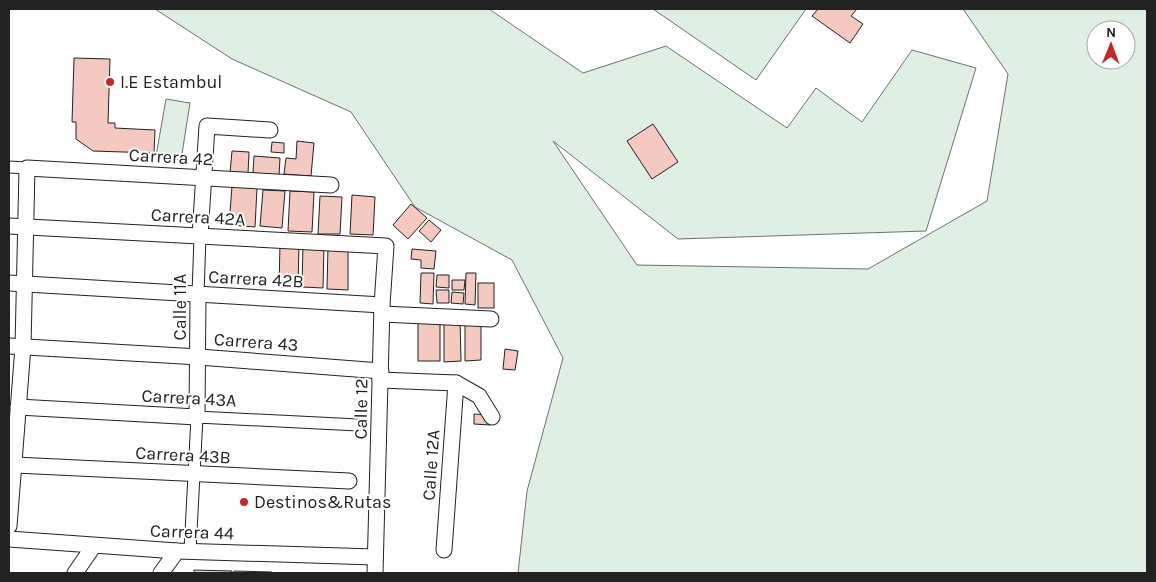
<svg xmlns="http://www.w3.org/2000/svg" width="1156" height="582" font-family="Karla,sans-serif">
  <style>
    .green { fill: #e0efe3; stroke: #6f6f6f; fill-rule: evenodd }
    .building { fill: #f3c9c0; stroke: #222 }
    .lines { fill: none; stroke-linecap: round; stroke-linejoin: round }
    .pedestrian-casing { stroke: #222; stroke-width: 13 }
    .minor-casing { stroke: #222; stroke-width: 17 }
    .pedestrian { stroke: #fff; stroke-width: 11 }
    .minor { stroke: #fff; stroke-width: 15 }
    .poi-dot { fill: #c62828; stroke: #fff; stroke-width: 2 }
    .labels { text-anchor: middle; stroke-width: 4; stroke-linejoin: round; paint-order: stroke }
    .poi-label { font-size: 18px; fill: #222; stroke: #fff; text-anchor: start }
    .street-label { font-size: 18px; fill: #222; stroke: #fff }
  </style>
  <rect width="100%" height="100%" fill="#fff"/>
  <!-- green -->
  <g class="green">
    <path d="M155,9H489L583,73L666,46L787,128L816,88L862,122L912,50L976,68L926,231L678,239L553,141L637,265L868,269L987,201L1008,74L963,9H1147V573H518L527,491L563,358L512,260L415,207L351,112L232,59ZM1096,30H1126V60H1096Z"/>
    <path d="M653,9H806L756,80Z"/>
    <path d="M166,99L190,103L181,160L156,156Z"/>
  </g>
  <!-- building -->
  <g class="building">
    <path d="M818,9H857L851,16L863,24L850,43L812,16Z"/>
    <path d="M74,58L110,59L108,123H115V128L155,130L154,153L93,151L76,139V122H72Z"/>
    <path d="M653,124L678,162L652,179L627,141Z"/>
    <path d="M297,141L314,143L311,176L284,174L286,158L296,159Z"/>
    <path d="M272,142L284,143V153L271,152Z"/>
    <path d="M232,151L249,152L248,174L230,173Z"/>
    <path d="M254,156L280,158L279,176L253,173Z"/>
    <path d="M232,186L257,188L255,227L229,225Z"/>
    <path d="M263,190L285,191L282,228L260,226Z"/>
    <path d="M290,191L314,192L312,232L288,231Z"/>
    <path d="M352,195L375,197L373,235L350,234Z"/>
    <path d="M320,196L342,197L340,234H318Z"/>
    <path d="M411,204L427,218L408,239L393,225Z"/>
    <path d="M429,220L441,230L431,242L419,231Z"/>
    <path d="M280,244H299L298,287H279Z"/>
    <path d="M303,245H324L323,288L302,287Z"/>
    <path d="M328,246H348V290L327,289Z"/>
    <path d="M412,249L436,251L434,269L421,268V260L411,259Z"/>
    <path d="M421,273H434L433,304L420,303Z"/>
    <path d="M466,273H476L475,305L465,304Z"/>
    <path d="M437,275H449V288L436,287Z"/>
    <path d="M452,280H465L464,290H452Z"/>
    <rect x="478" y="283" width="16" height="25"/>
    <path d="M436,290H449V303H437Z"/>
    <path d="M452,292L464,293L463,304L451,303Z"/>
    <rect x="418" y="318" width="22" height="43"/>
    <path d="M444,319H460L461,361L444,362Z"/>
    <path d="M465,322H481V360L465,361Z"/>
    <path d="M505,349L518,351L515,370L503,369Z"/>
    <path d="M474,414L490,415V425L474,424Z"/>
    <path d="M194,570L232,571V573H194Z"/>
    <path d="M234,571L272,572V573H234Z"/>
  </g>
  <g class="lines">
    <!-- pedestrian casing -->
    <g class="pedestrian-casing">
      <g id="pedestrian">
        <path d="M9,167L27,168"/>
        <path d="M198,295L200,236"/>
        <path d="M190,551L197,417L358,425"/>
      </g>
    </g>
    <!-- minor casing -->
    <g class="minor-casing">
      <g id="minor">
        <path d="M9,226L386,246L382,305L375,573"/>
        <path d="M200,236L207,126L270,130"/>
        <path d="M9,283L382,305"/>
        <path d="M382,314L491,319"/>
        <path d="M9,346L199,357L381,371"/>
        <path d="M380,380L456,383L479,396L492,417"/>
        <path d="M18,407L197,417L198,295"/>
        <path d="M15,465L349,481"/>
        <path d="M9,526L23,347L27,168L331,185"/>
        <path d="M9,539L177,551L375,557"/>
        <path d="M444,550L456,383"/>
        <path d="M75,573L93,547"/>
        <path d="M161,573L177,551"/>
      </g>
    </g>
    <!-- pedestrian -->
    <use href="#pedestrian" class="pedestrian"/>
    <!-- minor -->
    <use href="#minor" class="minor"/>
  </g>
  <!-- markers -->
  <g class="poi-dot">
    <circle cx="110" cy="82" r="5"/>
    <circle cx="244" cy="502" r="5"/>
  </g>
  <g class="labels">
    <!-- poi labels -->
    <g class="poi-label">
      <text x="120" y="88">I.E Estambul</text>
      <text x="254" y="508">Destinos&amp;Rutas</text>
    </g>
    <!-- street labels -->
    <g class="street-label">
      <text transform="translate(171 157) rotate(3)" y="6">Carrera 42</text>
      <text transform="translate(198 217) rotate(3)" y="6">Carrera 42A</text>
      <text transform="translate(256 279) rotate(3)" y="6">Carrera 42B</text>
      <text transform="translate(180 307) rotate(-90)" y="6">Calle 11A</text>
      <text transform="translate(256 342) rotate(4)" y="6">Carrera 43</text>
      <text transform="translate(189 398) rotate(3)" y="6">Carrera 43A</text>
      <text transform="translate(361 409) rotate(-89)" y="6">Calle 12</text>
      <text transform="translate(183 455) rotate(3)" y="6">Carrera 43B</text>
      <text transform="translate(431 465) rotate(-86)" y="6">Calle 12A</text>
      <text transform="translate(192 532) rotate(2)" y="6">Carrera 44</text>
    </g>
  </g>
  <!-- border -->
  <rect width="1156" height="582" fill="none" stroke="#222222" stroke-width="20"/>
  <!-- north arrow -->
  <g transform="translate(1111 45) rotate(1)"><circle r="24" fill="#ffffff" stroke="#a7a7a7"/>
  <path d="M0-4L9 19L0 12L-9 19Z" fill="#c62828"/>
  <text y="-8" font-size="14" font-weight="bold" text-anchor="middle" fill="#222222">N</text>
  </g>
</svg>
